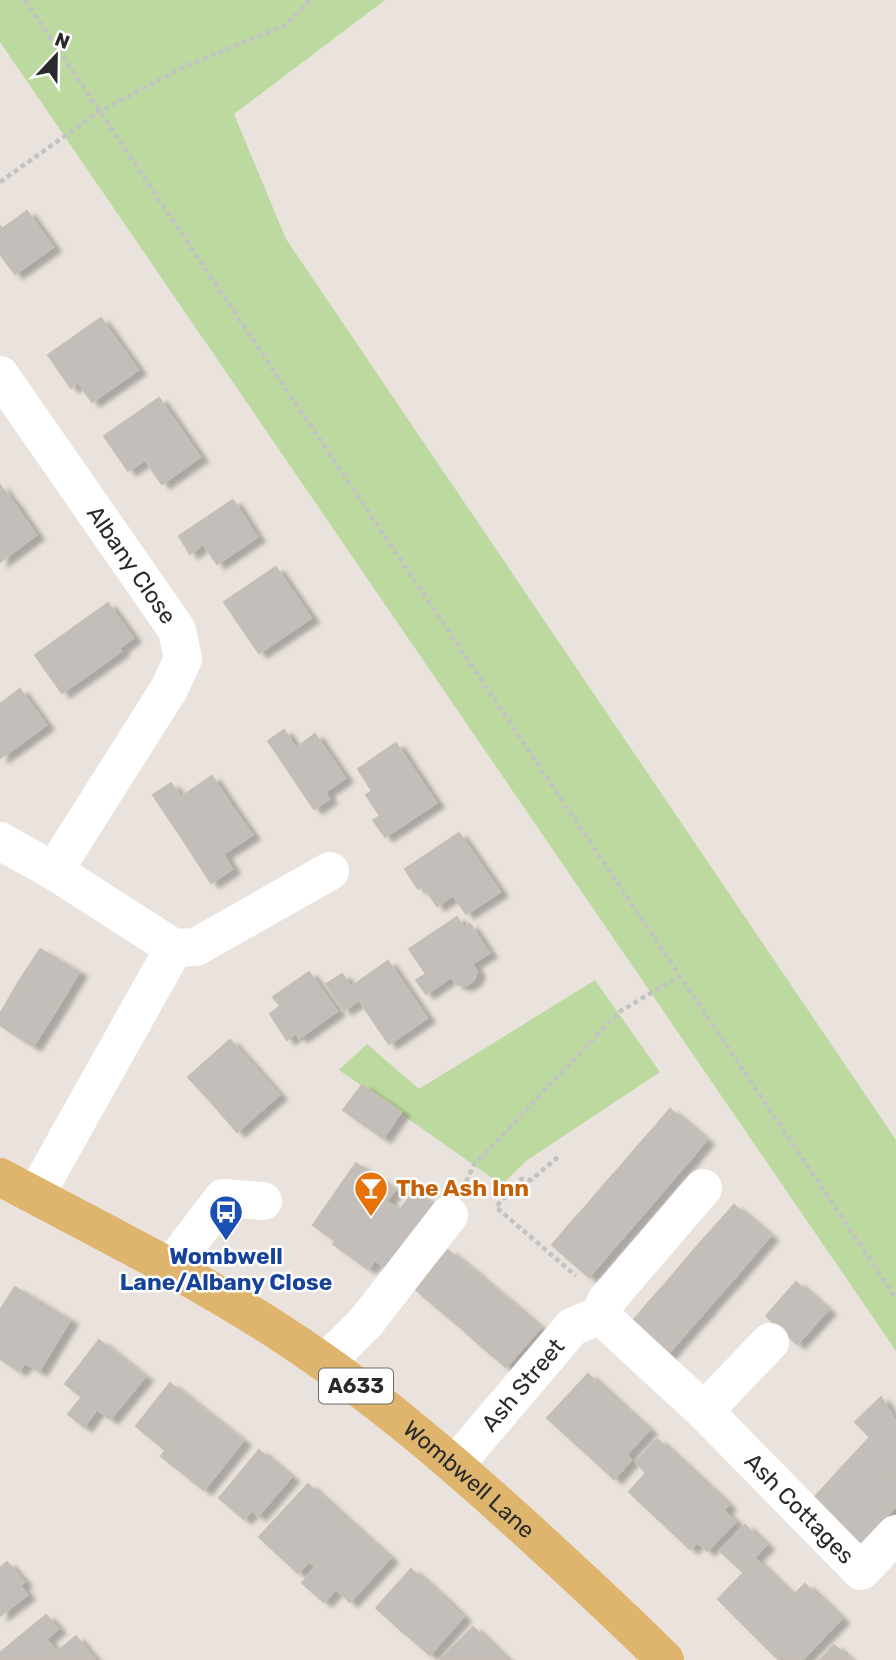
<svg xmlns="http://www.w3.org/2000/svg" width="896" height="1660" font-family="Rubik,sans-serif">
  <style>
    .green { fill: #bcdaa0 }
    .building { fill: #c3beb9; stroke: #c5beb7; stroke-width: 2; filter: url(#shadow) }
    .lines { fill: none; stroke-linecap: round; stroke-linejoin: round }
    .path { stroke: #c3c3c3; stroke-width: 4.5; stroke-dasharray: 5 3.5; stroke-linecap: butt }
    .minor { stroke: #fff; stroke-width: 38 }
    .major { stroke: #dfb56d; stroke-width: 38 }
    .labels { text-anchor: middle; stroke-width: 5; stroke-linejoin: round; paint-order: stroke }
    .shield { fill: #fff; stroke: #6a6a6a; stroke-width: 2 }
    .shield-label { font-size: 21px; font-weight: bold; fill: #2a2a2a }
    .street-label { font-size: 23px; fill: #2a2a2a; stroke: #fff }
    .food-label { font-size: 23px; font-weight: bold; fill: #c56008; stroke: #fff; text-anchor: start }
    .transit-label { font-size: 23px; font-weight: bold; fill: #164399; stroke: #fff }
  </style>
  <defs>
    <filter id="shadow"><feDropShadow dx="8" dy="4.5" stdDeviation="2" flood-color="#0004"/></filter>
  </defs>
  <rect width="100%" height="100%" fill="#eae3dd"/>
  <!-- green -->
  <g class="green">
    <path d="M0,0H385L234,114L286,239L896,1140V1351L0,42Z"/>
    <path d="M595,980L660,1072L526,1161L502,1185L339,1070L367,1044L419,1089Z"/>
  </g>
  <!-- building -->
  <g class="building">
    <path d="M27,211L53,247L15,274L0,254V226L2,229Z"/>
    <path d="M101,318L138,370L92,402L78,382L71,388L48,355Z"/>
    <path d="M159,398L200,457L162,484L145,460L128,471L104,436Z"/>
    <path d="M0,485L16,506L0,518Z"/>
    <path d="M233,500L257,537L217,564L203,544L190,554L179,536Z"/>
    <path d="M16,506L36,535L0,562V518Z"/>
    <path d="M276,567L311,618L259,653L224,602Z"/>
    <path d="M108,603L133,638L119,648L121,651L89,674L62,636Z"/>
    <path d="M62,636L89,674L62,693L35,655Z"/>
    <path d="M20,689L46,725L16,747L0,726V704Z"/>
    <path d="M0,726L16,747L0,758Z"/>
    <path d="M284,730L296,748L315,734L345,778L325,792L329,799L314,809L268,741Z"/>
    <path d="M396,743L436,803L385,837L373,820L380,816L366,795L372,791L358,769Z"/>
    <path d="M212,776L231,805L182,838L153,795L171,783L181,797Z"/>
    <path d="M231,805L252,835L223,854L232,869L211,883L182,838Z"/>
    <path d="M459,833L500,892L466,914L453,895L437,906L423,886L418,889L405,869Z"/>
    <path d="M457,917L464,928L470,924L489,953L472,964L477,972L474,980L465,986L456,984L451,977L426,994L416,980L426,974L409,949Z"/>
    <path d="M40,949L79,972L58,1007L18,983Z"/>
    <path d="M388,961L427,1018L389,1044L359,1000L344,1010L326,984L342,974L351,987Z"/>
    <path d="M309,972L337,1011L299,1038L296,1033L287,1040L270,1014L280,1006L273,997Z"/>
    <path d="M18,983L58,1007L33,1046L0,1025V1014Z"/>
    <path d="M230,1040L254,1067L213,1104L188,1077Z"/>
    <path d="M254,1067L279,1095L237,1132L213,1104Z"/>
    <path d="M362,1085L401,1112L383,1138L343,1110Z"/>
    <path d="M670,1109L706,1140L690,1160L653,1129Z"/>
    <path d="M653,1129L690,1160L673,1179L637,1147Z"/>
    <path d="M637,1147L673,1179L657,1198L620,1167Z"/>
    <path d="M356,1163L395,1190L386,1201L400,1210L414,1191L434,1205L388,1269L375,1260L368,1269L333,1244L335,1241L313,1225Z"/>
    <path d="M620,1167L657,1198L639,1219L602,1187Z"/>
    <path d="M602,1187L639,1219L623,1237L587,1205Z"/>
    <path d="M587,1205L623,1237L606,1257L569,1225Z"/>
    <path d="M734,1205L770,1236L753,1256L717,1224Z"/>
    <path d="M717,1224L753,1256L737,1275L700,1243Z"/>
    <path d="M569,1225L606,1257L589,1277L552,1245Z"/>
    <path d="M700,1243L737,1275L719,1295L682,1264Z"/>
    <path d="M448,1250L471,1269L437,1308L415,1289Z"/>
    <path d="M682,1264L719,1295L702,1315L666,1283Z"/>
    <path d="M471,1269L493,1288L460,1327L437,1308Z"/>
    <path d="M796,1282L828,1310L797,1344L766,1316Z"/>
    <path d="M666,1283L702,1315L685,1334L649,1302Z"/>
    <path d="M15,1287L70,1320L39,1371L25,1363L19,1371L0,1359V1310Z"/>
    <path d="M493,1288L516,1307L482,1347L460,1327Z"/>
    <path d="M649,1302L685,1334L667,1355L630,1324Z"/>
    <path d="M516,1307L540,1328L506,1367L482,1347Z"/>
    <path d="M99,1340L145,1377L110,1419L97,1409L84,1427L68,1414L82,1397L65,1384Z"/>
    <path d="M588,1374L618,1402L578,1446L547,1418Z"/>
    <path d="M170,1383L200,1407L165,1450L136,1426Z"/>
    <path d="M881,1397L896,1422V1482L860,1448L870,1437L855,1422Z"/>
    <path d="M618,1402L649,1430L626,1455L631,1460L614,1479L578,1446Z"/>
    <path d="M200,1407L243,1441L204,1490L161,1456Z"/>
    <path d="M657,1439L698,1477L658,1519L629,1492L646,1473L636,1462Z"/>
    <path d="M860,1448L896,1482V1507L890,1512L842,1467Z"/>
    <path d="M259,1450L291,1477L258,1516L252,1510L244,1519L219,1498Z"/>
    <path d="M842,1467L890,1512L874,1531L825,1486Z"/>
    <path d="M698,1477L728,1505L723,1510L735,1522L707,1551L697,1542L690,1549L658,1519Z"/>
    <path d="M308,1484L347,1520L298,1573L259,1537Z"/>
    <path d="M825,1486L874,1531L858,1549L808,1504Z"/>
    <path d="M347,1520L390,1558L350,1602L336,1589L324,1602L302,1583L316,1567L309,1561Z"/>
    <path d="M745,1525L766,1545L742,1571L720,1551Z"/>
    <path d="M756,1560L774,1578L736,1617L718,1599Z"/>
    <path d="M7,1562L24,1582L20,1586L27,1595L0,1616V1568Z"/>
    <path d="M411,1569L437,1592L402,1631L376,1608Z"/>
    <path d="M774,1578L793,1596L754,1635L736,1617Z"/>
    <path d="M805,1584L823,1601L772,1653L754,1635Z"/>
    <path d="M437,1592L463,1617L430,1655L402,1631Z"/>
    <path d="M823,1601L841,1619L802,1660H779L772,1653Z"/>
    <path d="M46,1615L58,1629L46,1639L57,1652L47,1660H0V1653Z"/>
    <path d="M473,1627L507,1660H440Z"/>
    <path d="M76,1636L95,1660H47L57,1652Z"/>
    <path d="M834,1645L850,1660H820Z"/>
  </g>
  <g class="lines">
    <!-- path -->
    <g class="path">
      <path d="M25,0L896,1298"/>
      <path d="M0,182L100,111L186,66L286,25L311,0"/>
      <path d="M558,1157L531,1180L521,1179L496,1207L576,1276"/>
      <path d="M466,1182L474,1165L619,1012L680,976"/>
    </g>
    <!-- minor -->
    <g class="minor">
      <path id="s1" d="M0,375L177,630L183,659L169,689L54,871"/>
      <path d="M0,841L54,871L174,948L196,947L330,871"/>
      <path d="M35,1196L174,948"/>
      <path d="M171,1266L223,1198L263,1201"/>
      <path id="s2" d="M600,1315L704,1411L861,1571L896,1534"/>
      <path d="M325,1363L366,1322L449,1215"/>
      <path d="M704,1411L770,1342"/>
      <path id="s3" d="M455,1465L572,1327L600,1315L606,1301L703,1188"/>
    </g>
    <!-- major -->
    <path class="major" id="s4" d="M0,1177C95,1228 192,1275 282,1334C370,1391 449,1459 526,1529C573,1572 620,1615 665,1660"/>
  </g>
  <!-- icons -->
  <defs>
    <g id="bar-pin" transform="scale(1.75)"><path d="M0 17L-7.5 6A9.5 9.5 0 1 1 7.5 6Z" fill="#e8710a" stroke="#fff"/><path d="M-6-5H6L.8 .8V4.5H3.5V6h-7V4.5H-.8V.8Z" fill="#fff"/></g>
    <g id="bus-pin" transform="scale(1.75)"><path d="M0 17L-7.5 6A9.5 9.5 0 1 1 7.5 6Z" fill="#1a4fb4" stroke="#fff"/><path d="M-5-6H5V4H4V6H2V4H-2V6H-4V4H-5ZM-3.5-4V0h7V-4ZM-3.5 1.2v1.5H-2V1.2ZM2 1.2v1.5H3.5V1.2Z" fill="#fff"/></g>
  </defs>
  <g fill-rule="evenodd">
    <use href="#bar-pin" x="371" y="1188"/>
    <use href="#bus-pin" x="226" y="1212"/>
  </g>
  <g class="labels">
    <!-- shield labels -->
    <rect class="shield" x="319" y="1368.5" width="74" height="35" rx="5"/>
    <g class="shield-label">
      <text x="356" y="1393">A633</text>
    </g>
    <!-- street labels -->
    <g class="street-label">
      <text dy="8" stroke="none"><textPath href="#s1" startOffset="231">Albany Close</textPath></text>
      <text dy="8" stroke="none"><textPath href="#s3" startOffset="105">Ash Street</textPath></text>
      <text dy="8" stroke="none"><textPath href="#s4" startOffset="560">Wombwell Lane</textPath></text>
      <text dy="8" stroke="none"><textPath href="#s2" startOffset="278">Ash Cottages</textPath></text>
    </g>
    <!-- food labels -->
    <g class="food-label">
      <text x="396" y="1196">The Ash Inn</text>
    </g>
    <!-- transit labels -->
    <g class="transit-label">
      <text x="226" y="1264">Wombwell<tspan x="226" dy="26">Lane/Albany Close</tspan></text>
    </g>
  </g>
  <!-- north arrow -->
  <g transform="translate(56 56) rotate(22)" stroke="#ffffff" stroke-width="5" paint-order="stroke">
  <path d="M0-5L12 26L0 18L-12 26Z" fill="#2a2a2a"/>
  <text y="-10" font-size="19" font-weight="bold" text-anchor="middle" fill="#2a2a2a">N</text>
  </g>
</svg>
